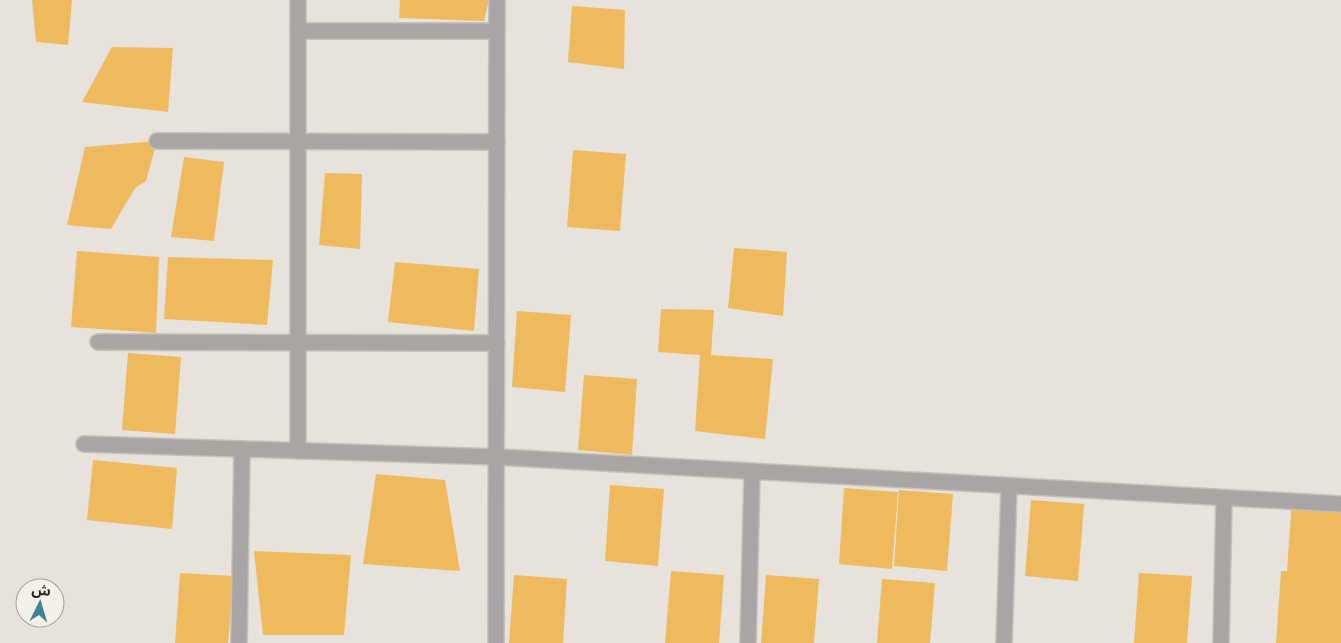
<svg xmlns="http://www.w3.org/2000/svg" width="1341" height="643" font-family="'Alegreya Sans','Noto Sans Arabic',sans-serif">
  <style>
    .building { fill: #efba5e }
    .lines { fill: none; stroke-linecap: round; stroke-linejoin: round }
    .minor-casing { stroke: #c4c0ba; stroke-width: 18 }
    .minor { stroke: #a9a5a4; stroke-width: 15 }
  </style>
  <rect width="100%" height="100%" fill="#e7e2db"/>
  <!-- building -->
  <g class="building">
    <path d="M32,0H72L68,45L36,42Z"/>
    <path d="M400,0H489L484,21L399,18Z"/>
    <path d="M572,6L625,10L624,69L568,62Z"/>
    <path d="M112,47L173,48L168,112L82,102Z"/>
    <path d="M157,141L146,181L135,188L111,229L67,225L85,147Z"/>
    <path d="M573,150L626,154L620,231L567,227Z"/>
    <path d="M184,157L224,162L214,241L171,237Z"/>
    <path d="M325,173L362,174L360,249L319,245Z"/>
    <path d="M734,248L787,252L783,316L728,308Z"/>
    <path d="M77,251L159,257L156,333L71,327Z"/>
    <path d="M168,257L273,260L267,325L164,319Z"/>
    <path d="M395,262L479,269L474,331L388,322Z"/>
    <path d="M661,309L714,310L711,355L773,359L765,439L695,431L700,355L658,352Z"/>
    <path d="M517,311L571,315L565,392L512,387Z"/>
    <path d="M128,353L181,357L175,434L122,430Z"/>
    <path d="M584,375L637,379L632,455L578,450Z"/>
    <path d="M93,460L177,468L172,529L87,520Z"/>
    <path d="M376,474L445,480L460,571L363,564Z"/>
    <path d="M610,485L664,489L658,566L605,561Z"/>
    <path d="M844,488L898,492L892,569L839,564Z"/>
    <path d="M899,490L953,494L947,571L894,566Z"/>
    <path d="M1031,500L1084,504L1078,581L1025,576Z"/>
    <path d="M1292,500L1341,504V643H1276L1281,571H1287Z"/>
    <path d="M254,551L351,555L344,635H263Z"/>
    <path d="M671,571L724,575L719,643H665Z"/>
    <path d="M180,573L234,576L228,643H175Z"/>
    <path d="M1139,573L1192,576L1187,643H1134Z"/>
    <path d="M514,575L567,579L563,643H509Z"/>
    <path d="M766,575L819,579L814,643H761Z"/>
    <path d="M882,579L935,583L930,643H877Z"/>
  </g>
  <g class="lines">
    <!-- minor casing -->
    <g class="minor-casing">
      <g id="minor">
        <path d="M298,31H497"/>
        <path d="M157,141L497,142"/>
        <path d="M98,342L497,343"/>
        <path d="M84,444L497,457L1341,504"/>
        <path d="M298,451V0"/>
        <path d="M239,643L242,449"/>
        <path d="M496,643L497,0"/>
        <path d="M748,643L752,472"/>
        <path d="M1004,643L1009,486"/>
        <path d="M1221,643L1224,498"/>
      </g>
    </g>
    <!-- minor -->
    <use href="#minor" class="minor"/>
  </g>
  <!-- north arrow -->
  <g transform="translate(40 603) rotate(5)"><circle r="24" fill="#f4f0e8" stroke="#a29f99"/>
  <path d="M0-4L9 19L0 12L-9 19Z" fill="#3f8491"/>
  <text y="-8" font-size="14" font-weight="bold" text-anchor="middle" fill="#272522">ش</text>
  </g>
</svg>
